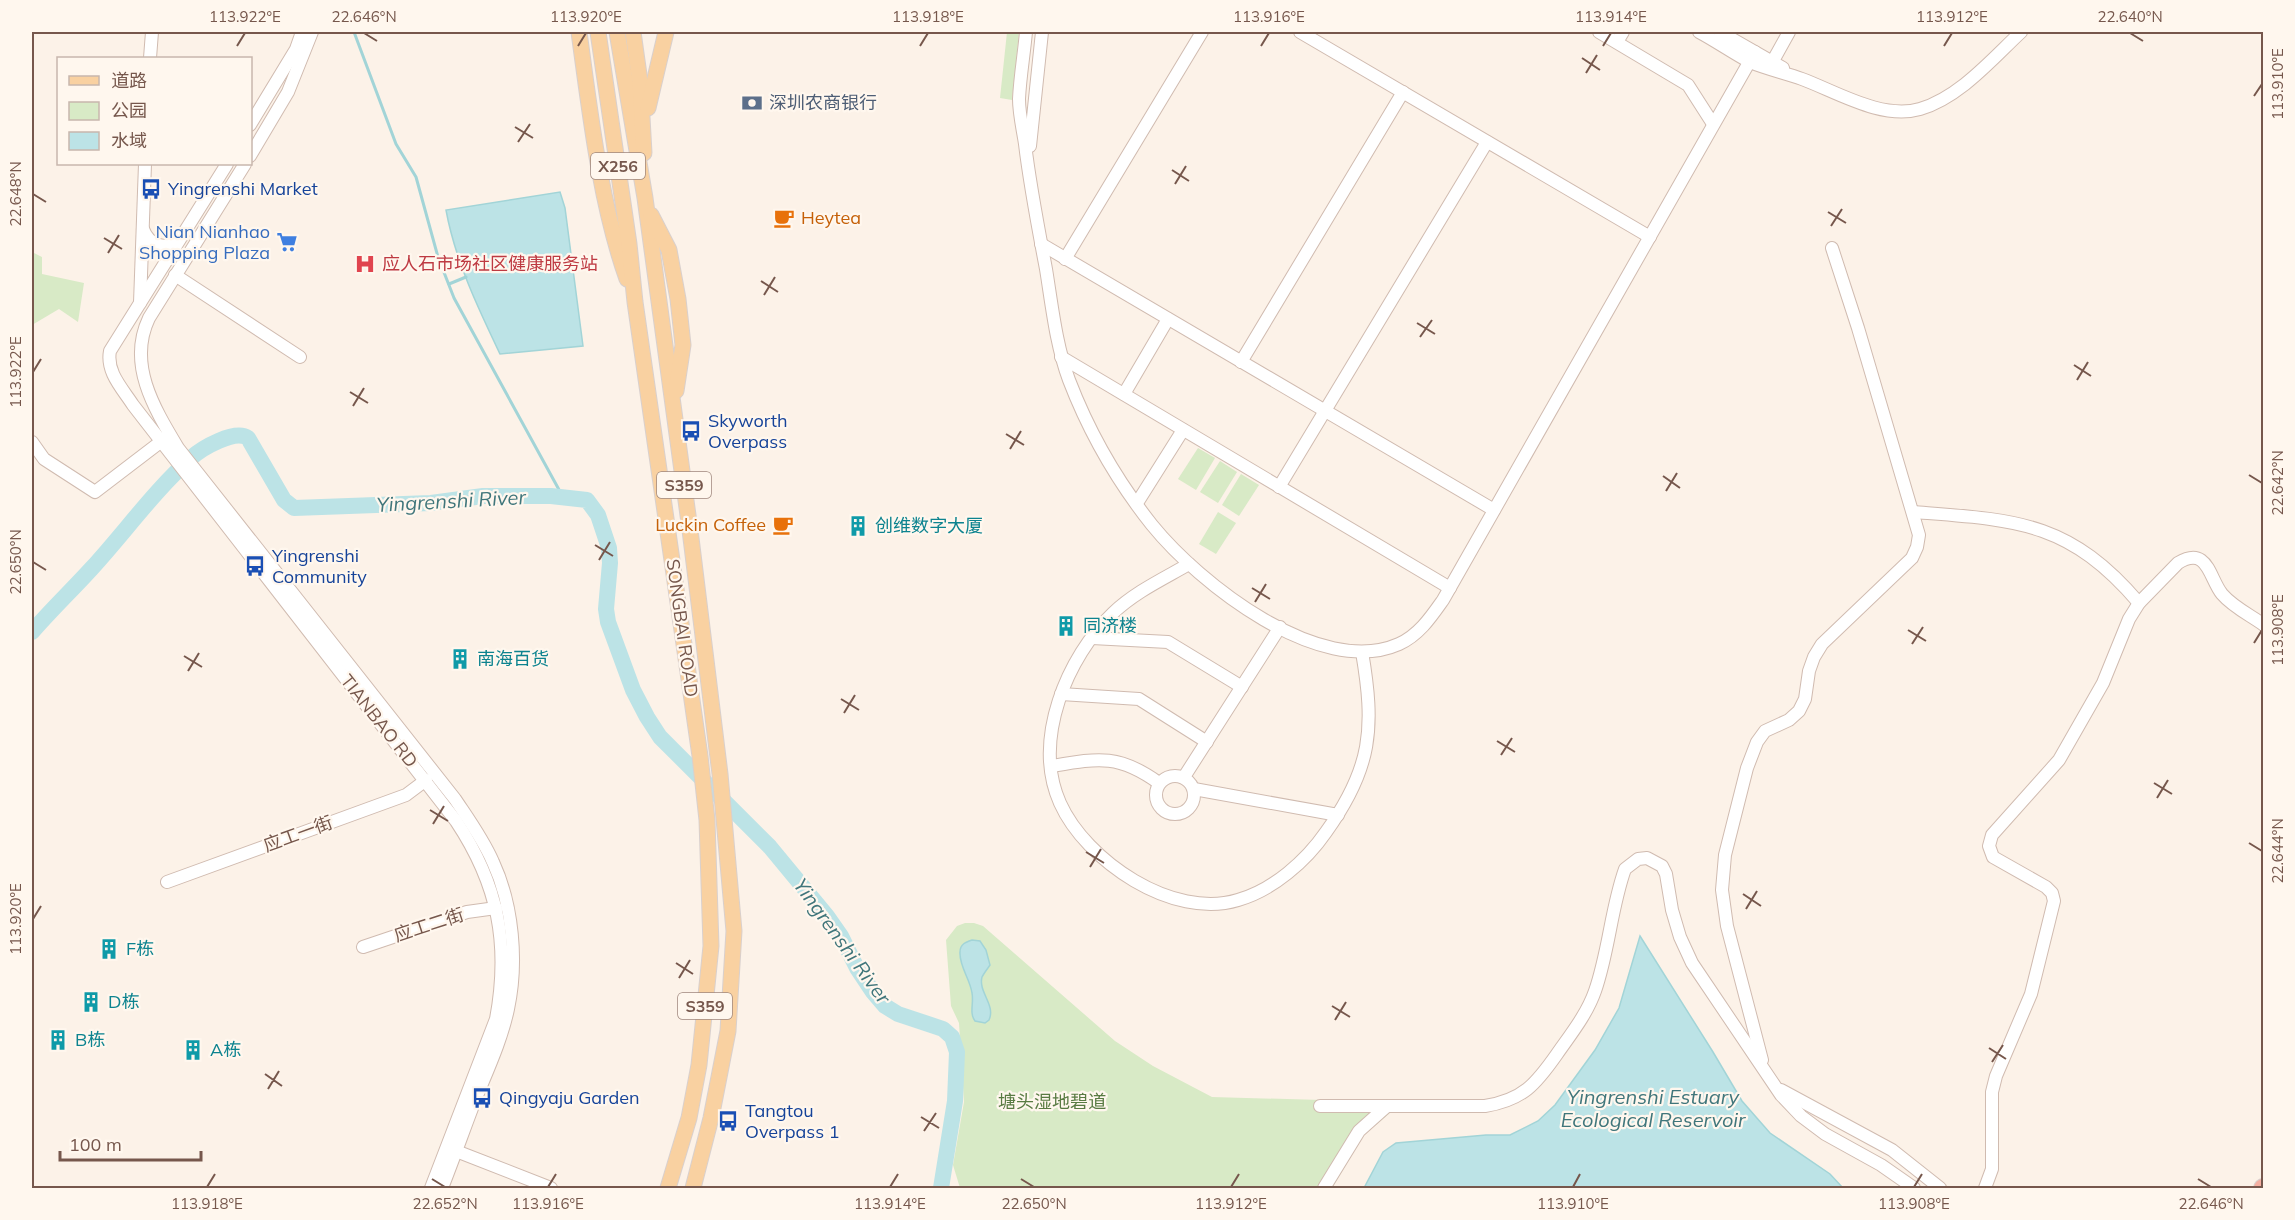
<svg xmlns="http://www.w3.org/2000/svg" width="2295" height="1220" font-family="Mulish,'Noto Sans SC',sans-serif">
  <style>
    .green { fill: #d8eac6 }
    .water { fill: #bce3e6; stroke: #a2d4d7; stroke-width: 1.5 }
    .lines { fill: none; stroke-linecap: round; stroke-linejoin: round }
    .stream { stroke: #a2d4d7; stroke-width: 3 }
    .river { stroke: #bce3e6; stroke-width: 16 }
    .minor-casing { stroke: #d0bbb0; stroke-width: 14 }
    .major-casing { stroke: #d9d0cd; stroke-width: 17 }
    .highway-casing { stroke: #d9d0cd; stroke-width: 20 }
    .minor { stroke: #fff; stroke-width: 12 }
    .major { stroke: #f9d1a1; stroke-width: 15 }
    .highway { stroke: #f5aea0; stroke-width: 18 }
    .ticks { fill: none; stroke: #76574c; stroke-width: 2 }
    .labels { text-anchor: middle; stroke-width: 4.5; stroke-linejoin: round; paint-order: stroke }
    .shield { fill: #fff7ee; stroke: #9f877d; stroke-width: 1.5 }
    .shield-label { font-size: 16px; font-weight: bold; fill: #76574c }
    .service-label { font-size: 18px; fill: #4e5e75; stroke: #fff7ee; text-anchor: start }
    .transit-label { font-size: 18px; fill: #164399; stroke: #fff7ee; text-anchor: start }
    .food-label { font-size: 18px; fill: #c56008; stroke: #fff7ee; text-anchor: start }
    .shop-label { font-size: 18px; fill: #366cbe; stroke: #fff7ee; text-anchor: end }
    .health-label { font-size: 18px; fill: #be3a42; stroke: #fff7ee; text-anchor: start }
    .culture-label { font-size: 18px; fill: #0d838f; stroke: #fff7ee; text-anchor: start }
    .street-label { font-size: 18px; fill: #76574c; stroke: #fff7ee }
    .park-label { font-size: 18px; fill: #597b43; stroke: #fff7ee }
    .water-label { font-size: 20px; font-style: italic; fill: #40767b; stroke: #fff7ee }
    .neatline { fill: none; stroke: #76574c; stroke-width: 2 }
    .ticks-label { font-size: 15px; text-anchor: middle; fill: #76574c }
  </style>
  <rect width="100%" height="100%" fill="#fcf2e8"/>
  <!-- green -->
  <g class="green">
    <path d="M1007,32H1019L1012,100L1000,98Z"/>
    <path d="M32,252L42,257V274L84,283L78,322L59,309L32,325Z"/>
    <path d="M1198,448L1215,458L1196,490L1178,479Z"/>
    <path d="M1220,461L1237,472L1218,503L1200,492Z"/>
    <path d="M1241,474L1259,485L1239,516L1222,505Z"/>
    <path d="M1218,512L1236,523L1216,554L1199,544Z"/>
    <path d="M965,923H974L983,926L1115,1041L1153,1066L1212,1097L1392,1102L1391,1112L1364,1135L1332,1188H960L953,1165L964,1102L959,1023L951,1006L946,940L957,926Z"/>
  </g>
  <!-- water -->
  <g class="water">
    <path d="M560,192L565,208L583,346L500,354C478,308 455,260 446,210Z"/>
    <path d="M1640,936L1713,1052L1742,1101L1770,1133L1830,1174L1843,1188H1364L1383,1152L1396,1143L1486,1135H1510L1538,1121L1555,1105L1595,1050L1619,1008Z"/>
    <path d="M972,940L980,941L986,950L990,965C988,968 984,973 982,977C978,992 996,1005 989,1020L985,1023L975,1021C969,1013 974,1003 972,993C970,979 959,966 960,952C960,944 966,942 972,940Z"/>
  </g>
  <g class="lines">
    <!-- stream -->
    <g class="stream">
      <path d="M354,32L396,144L416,177L438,257L454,298L563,497"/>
      <path d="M449,284L466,277"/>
    </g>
    <!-- river -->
    <path class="river" d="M32,632C51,610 72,590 92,568C125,532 154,491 191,458C202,448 235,429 248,438L284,500L294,508L431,503L483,496H551L587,500L598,515L609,548L610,563L606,609L608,622L633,690L647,717L660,737L770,847L827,916L841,936L857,968L873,992L885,1006L898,1014L943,1029L952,1037L957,1052L955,1101L941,1188"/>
    <!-- minor casing -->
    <g class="minor-casing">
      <g id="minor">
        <path d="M1026,32C1024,54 1020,77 1019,99C1019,114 1023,130 1025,144C1030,186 1038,227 1046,269C1052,306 1056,345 1069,380C1089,432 1117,481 1152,525C1199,583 1320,679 1399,644C1419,635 1431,617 1443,600L1755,52"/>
        <path d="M1300,32L1650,237"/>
        <path d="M1599,32L1688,85L1713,124"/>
        <path d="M1699,32C1716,41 1733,53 1750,62C1767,69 1785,73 1802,79C1837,92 1882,120 1920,109C1960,97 1992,59 2021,32"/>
        <path d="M1720,32L1783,68"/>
        <path d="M1617,42L1623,32"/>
        <path d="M150,58L152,32"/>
        <path d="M1769,68L1789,32"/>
        <path d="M250,125L296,49L302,32"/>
        <path d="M1030,146L1042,32"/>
        <path d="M250,156L288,92L312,32"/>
        <path d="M227,164L110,351C106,372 122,388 133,405L456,821C498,884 510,944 496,1019L431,1188"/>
        <path d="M245,164L149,318C127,364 154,408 178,448L455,799C469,820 483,839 493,862C513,905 518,962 508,1009C501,1042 486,1073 474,1103C463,1132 453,1160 442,1188"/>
        <path d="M143,229C149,245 165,251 179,240"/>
        <path d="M1041,244L1494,510"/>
        <path d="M1065,259L1202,32"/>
        <path d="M175,275L300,357"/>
        <path d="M140,303L145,164"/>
        <path d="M1061,357L1450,588"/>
        <path d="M1241,362L1403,92"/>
        <path d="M1124,394L1168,319"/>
        <path d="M32,442L44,459L95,492L167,437"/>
        <path d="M1279,487L1487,142"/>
        <path d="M1137,503L1183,430"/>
        <path d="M1913,512C2015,520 2068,520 2139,603"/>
        <path d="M1189,564C1163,579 1135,592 1113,613C1067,657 1032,740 1060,803C1086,861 1173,920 1238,900C1273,890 1306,861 1326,832C1372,768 1375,728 1362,652"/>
        <path d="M1092,638L1168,642L1242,687"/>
        <path d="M1061,694L1139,699L1207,742"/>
        <path d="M1052,766C1099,758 1119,754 1159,783"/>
        <circle cx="1175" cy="795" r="19"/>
        <path d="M1184,777L1280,627"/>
        <path d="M1194,789L1338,815"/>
        <path d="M167,882L406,795L426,780"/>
        <path d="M363,947L467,912L496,908"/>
        <path d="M1762,1060L1727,926L1722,890L1725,855L1747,768L1757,742L1765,731L1789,720L1799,711L1805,699L1809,671L1814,657L1822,644L1912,558L1917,547L1919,535L1858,328L1832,248"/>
        <path d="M1781,1090L1892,1150L1940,1188"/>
        <path d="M1320,1106H1485C1523,1100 1536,1084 1557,1054C1571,1034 1587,1014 1595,991C1609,951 1611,908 1625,869L1638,859L1647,858L1662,866L1666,874L1672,910L1680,937L1692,963L1781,1095L1801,1116L1825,1134L1881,1165L1914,1188"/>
        <path d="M456,1151L551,1188"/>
        <path d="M1324,1188L1359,1131L1387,1106"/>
        <path d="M1985,1188L1992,1169V1092L1996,1076L2031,994L2054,901L2052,893L2046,887L1993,857L1989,846L1992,835L2059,760L2103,683L2129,619L2139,603L2178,563C2208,545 2209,578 2222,594C2233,607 2250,615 2264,625"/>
      </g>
    </g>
    <!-- major casing -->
    <g class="major-casing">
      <g id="major">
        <path d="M579,32C590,112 600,203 627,279"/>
        <path d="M598,32L629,244L635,302L700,756L707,820L711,946L699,1065L689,1118L668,1188"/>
        <path d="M617,32L645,198L690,530L720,774L734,931L728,1031L711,1118L693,1188"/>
        <path d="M633,32L640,82L644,153"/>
        <path d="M648,108L666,32"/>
        <path d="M651,215L669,250L678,299L683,345L676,391"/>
      </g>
    </g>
    <!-- highway casing -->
    <g class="highway-casing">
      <path id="highway" d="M2263,1188H2264"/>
    </g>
    <!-- minor -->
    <use href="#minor" class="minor"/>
    <!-- major -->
    <use href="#major" class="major"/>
    <!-- highway -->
    <use href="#highway" class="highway"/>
  </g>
  <!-- ticks -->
  <path class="ticks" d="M364,33L377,41M2130,33L2143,41M237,46L245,33M578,46L586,33M920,46L928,33M1261,46L1269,33M1603,46L1611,33M1944,46L1952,33M1582,58L1600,70M1586,73L1597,55M2254,96L2262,84M515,127L533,138M518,142L530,124M1172,170L1189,181M1175,184L1186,166M33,194L46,202M1828,212L1846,223M1831,226L1842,209M104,238L122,249M108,253L119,235M761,281L778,292M764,295L775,277M1417,323L1435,334M1420,337L1432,320M2074,365L2091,376M33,372L41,359M2077,380L2088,362M350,392L368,403M353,406L364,388M1006,434L1024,445M1010,449L1021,431M2249,475L2262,483M1663,476L1680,488M1666,491L1677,473M595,545L613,556M599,560L610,542M33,562L46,570M1252,588L1270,599M1255,602L1266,584M1908,630L1926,641M2254,643L2262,630M1912,644L1923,627M184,656L202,667M188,671L199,653M841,699L859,710M844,713L855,695M1497,741L1515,752M1501,755L1512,738M2154,783L2172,794M2157,798L2168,780M430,810L448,821M433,824L444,806M2249,843L2262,851M1086,852L1104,863M1090,867L1101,849M1743,894L1761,906M1746,909L1757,891M33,919L41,906M676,963L693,974M679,978L690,960M1332,1006L1350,1017M1335,1020L1346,1002M1989,1048L2006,1059M1992,1062L2003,1045M265,1074L282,1086M268,1089L279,1071M921,1117L939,1128M924,1131L936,1113M432,1179L445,1187M1021,1179L1034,1187M2198,1179L2211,1187M207,1187L215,1174M548,1187L556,1174M890,1187L898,1174M1231,1187L1239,1174M1573,1187L1580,1174M1914,1187L1922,1174"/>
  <!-- icons -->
  <defs>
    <g id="bank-bare" transform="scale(1.62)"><path d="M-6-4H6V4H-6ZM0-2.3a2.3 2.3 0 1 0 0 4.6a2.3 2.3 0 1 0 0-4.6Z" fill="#5c6f8a" stroke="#fff7ee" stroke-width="2.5" paint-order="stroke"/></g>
    <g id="bus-bare" transform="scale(1.62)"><path d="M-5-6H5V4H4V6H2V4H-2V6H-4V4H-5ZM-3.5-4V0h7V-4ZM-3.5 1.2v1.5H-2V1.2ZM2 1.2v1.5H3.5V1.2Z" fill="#1a4fb4" stroke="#fff7ee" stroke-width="2.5" paint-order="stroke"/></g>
    <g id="cafe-bare" transform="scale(1.62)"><path d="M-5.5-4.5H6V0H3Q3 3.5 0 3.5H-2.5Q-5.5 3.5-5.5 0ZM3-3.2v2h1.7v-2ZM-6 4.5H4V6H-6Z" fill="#e8710a" stroke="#fff7ee" stroke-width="2.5" paint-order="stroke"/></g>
    <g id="supermarket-bare" transform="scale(1.62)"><path d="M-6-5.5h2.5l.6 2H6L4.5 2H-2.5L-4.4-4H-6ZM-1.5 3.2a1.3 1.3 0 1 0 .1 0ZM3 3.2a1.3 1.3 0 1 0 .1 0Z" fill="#3f7fe0" stroke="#fff7ee" stroke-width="2.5" paint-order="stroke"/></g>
    <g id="hospital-bare" transform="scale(1.62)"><path d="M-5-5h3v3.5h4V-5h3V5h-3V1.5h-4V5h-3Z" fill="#e0444e" stroke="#fff7ee" stroke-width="2.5" paint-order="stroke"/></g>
    <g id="building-bare" transform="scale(1.62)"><path d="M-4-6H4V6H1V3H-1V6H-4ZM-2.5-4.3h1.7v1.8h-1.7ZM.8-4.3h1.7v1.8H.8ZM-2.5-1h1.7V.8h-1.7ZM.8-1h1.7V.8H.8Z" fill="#0f9aa8" stroke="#fff7ee" stroke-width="2.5" paint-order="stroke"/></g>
  </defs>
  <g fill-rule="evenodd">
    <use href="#bank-bare" x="752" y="103"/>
    <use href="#bus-bare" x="151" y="189"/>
    <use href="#cafe-bare" x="784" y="218"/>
    <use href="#supermarket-bare" x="287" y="242"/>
    <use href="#hospital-bare" x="365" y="264"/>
    <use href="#bus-bare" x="691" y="431"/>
    <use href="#cafe-bare" x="783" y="525"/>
    <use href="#building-bare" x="858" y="526"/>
    <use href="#bus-bare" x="255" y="566"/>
    <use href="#building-bare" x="1066" y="626"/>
    <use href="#building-bare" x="460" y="659"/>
    <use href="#building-bare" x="109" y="949"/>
    <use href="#building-bare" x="91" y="1002"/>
    <use href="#building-bare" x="58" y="1040"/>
    <use href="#building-bare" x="193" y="1050"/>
    <use href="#bus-bare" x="482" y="1098"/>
    <use href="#bus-bare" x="728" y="1121"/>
  </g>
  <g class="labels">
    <!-- shield labels -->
    <g class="shield">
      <rect x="591" y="153" width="54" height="26" rx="4.5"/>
      <rect x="657" y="472" width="54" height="26" rx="4.5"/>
      <rect x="678" y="993" width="54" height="26" rx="4.5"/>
    </g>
    <g class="shield-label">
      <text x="618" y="172">X256</text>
      <text x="684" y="491">S359</text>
      <text x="705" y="1012">S359</text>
    </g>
    <!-- service labels -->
    <g class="service-label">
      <text x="769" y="109">深圳农商银行</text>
    </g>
    <!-- transit labels -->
    <g class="transit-label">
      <text x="168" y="195">Yingrenshi Market</text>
      <text x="708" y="427">Skyworth<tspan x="708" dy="21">Overpass</tspan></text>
      <text x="272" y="562">Yingrenshi<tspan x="272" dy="21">Community</tspan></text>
      <text x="499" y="1104">Qingyaju Garden</text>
      <text x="745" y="1117">Tangtou<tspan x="745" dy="21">Overpass 1</tspan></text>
    </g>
    <!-- food labels -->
    <g class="food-label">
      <text x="801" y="224">Heytea</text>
      <text x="766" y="531" text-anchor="end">Luckin Coffee</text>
    </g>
    <!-- shop labels -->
    <g class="shop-label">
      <text x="270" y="238">Nian Nianhao<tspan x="270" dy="21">Shopping Plaza</tspan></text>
    </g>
    <!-- health labels -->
    <g class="health-label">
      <text x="382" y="270">应人石市场社区健康服务站</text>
    </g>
    <!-- culture labels -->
    <g class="culture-label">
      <text x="875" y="532">创维数字大厦</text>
      <text x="1083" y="632">同济楼</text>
      <text x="477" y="665">南海百货</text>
      <text x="126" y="955">F栋</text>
      <text x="108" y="1008">D栋</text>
      <text x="75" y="1046">B栋</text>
      <text x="210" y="1056">A栋</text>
    </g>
    <!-- street labels -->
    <g class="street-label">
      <text transform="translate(682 628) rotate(82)" y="6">SONGBAI ROAD</text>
      <text transform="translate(379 721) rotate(52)" y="6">TIANBAO RD</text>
      <text transform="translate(298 834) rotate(-20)" y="6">应工一街</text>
      <text transform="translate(429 925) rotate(-18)" y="6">应工二街</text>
    </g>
    <!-- park labels -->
    <g class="park-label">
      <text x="1052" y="1108">塘头湿地碧道</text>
    </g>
    <!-- water labels -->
    <g class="water-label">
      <text transform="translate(451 501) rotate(-3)" y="7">Yingrenshi River</text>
      <text transform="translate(842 941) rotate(54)" y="7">Yingrenshi River</text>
      <text x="1653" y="1104">Yingrenshi Estuary<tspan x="1653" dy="23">Ecological Reservoir</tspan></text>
    </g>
  </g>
  <!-- border -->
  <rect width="2295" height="1220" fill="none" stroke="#fff7ee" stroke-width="66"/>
  <!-- legend -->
  <rect x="57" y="57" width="195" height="108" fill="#fff7ee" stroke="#c8b7ad" stroke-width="1.5"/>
  <rect x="69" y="76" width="30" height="9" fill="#f9d1a1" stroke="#c8b7ad" stroke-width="1.5"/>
  <text x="111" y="87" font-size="18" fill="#76574c">道路</text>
  <rect x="69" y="102" width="30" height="18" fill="#d8eac6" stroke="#c8b7ad" stroke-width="1.5"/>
  <text x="111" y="117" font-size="18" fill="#76574c">公园</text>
  <rect x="69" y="132" width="30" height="18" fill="#bce3e6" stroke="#c8b7ad" stroke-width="1.5"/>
  <text x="111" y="147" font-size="18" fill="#76574c">水域</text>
  <!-- scale -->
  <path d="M60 1151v9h141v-9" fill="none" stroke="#76574c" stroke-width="3"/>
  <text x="69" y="1151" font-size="18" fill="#76574c" stroke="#fff7ee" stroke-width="4.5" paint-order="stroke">100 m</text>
  <rect x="33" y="33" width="2229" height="1154" class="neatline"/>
  <g class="ticks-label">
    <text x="245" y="22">113.922°E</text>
    <text x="364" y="22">22.646°N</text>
    <text x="586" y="22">113.920°E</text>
    <text x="928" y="22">113.918°E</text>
    <text x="1269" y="22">113.916°E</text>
    <text x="1611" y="22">113.914°E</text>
    <text x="1952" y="22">113.912°E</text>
    <text x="2130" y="22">22.640°N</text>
    <text transform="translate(2278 84) rotate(-90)" y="5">113.910°E</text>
    <text transform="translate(16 194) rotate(-90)" y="5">22.648°N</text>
    <text transform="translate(16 372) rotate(-90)" y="5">113.922°E</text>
    <text transform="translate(2278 483) rotate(-90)" y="5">22.642°N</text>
    <text transform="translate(16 562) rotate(-90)" y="5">22.650°N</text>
    <text transform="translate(2278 630) rotate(-90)" y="5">113.908°E</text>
    <text transform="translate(2278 851) rotate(-90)" y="5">22.644°N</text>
    <text transform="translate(16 919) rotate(-90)" y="5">113.920°E</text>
    <text x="207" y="1209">113.918°E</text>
    <text x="445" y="1209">22.652°N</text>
    <text x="548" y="1209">113.916°E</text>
    <text x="890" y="1209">113.914°E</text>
    <text x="1034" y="1209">22.650°N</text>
    <text x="1231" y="1209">113.912°E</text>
    <text x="1573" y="1209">113.910°E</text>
    <text x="1914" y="1209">113.908°E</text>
    <text x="2211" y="1209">22.646°N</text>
  </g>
</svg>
